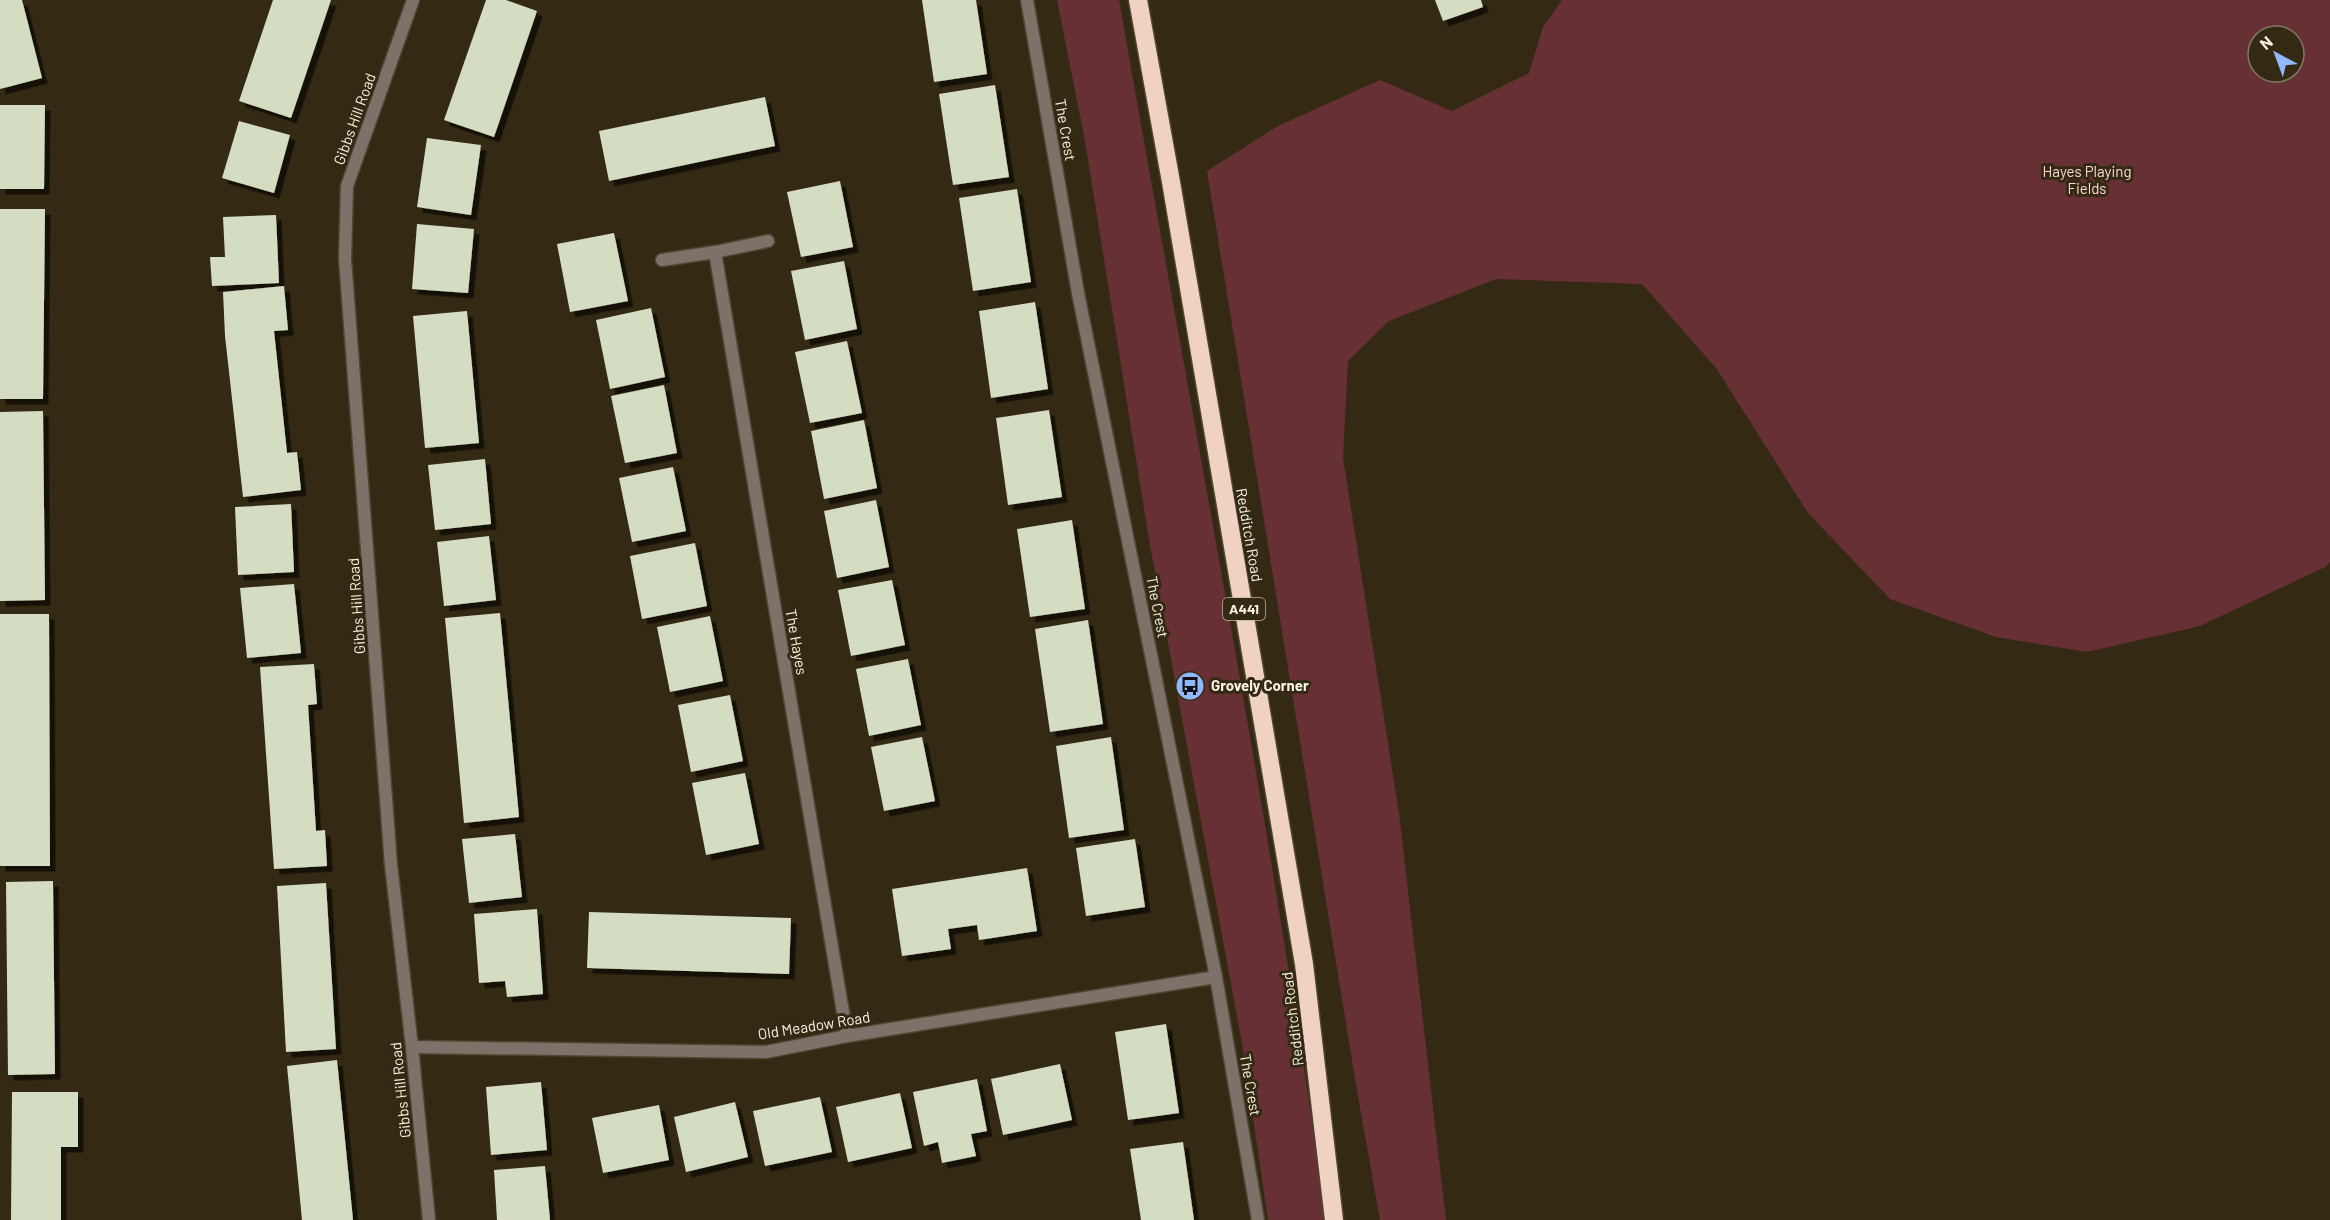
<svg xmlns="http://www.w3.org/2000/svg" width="2330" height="1220" font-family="Barlow,sans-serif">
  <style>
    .green { fill: #673034; fill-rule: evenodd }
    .building { fill: #d4ddc1; filter: url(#shadow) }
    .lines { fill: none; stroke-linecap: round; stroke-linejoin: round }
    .street-casing { stroke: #4f4630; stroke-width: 15 }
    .highway-casing { stroke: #4f4630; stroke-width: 21 }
    .street { stroke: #7d716a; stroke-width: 12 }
    .highway { stroke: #efd2c1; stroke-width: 18 }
    .labels { text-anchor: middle; stroke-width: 6; stroke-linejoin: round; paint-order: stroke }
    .shield { fill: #342a13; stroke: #bdb6a5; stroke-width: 1.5 }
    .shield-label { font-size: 14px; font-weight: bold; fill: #f8f2e4 }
    .street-label { font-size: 15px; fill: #f8f2e4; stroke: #342a13 }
    .park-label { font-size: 15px; fill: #fed6d6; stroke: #342a13 }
    .poi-label { font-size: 15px; font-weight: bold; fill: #f8f2e4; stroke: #342a13; text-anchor: start }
  </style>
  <defs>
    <filter id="shadow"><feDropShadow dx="5.5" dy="5.5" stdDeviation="0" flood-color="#0009"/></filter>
  </defs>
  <rect width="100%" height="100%" fill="#342a13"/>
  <!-- green -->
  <g class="green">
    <path d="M1057,0H1119C1190,406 1269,811 1326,1220H1268L1243,1049L1149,540L1085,141Z"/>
    <path d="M1562,0H2330V562L2325,567L2200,626L2087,652L1996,637L1890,599L1808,513L1716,368L1642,284L1496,279L1389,321L1348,361L1343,458L1399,813L1446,1220H1380L1357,1091L1207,171L1278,126L1380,80L1452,111L1529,73L1543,27ZM2258,36H2294V72H2258Z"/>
  </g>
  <!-- building -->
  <g class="building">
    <path d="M0,0H22L42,78L0,89Z"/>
    <path d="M273,0H331L291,118L239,101Z"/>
    <path d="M486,0H506L537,11L494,137L444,120Z"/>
    <path d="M922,0H976L987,74L934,82Z"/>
    <path d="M1435,0H1481L1483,7L1443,21Z"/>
    <path d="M995,85L1009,177L953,185L939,94Z"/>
    <path d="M765,97L775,146L609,181L599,131Z"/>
    <path d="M0,105H45L44,189H0Z"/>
    <path d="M239,121L290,135L274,193L222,178Z"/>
    <path d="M427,138L481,145L471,215L417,207Z"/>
    <path d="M840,181L853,247L801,257L787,192Z"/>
    <path d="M1017,189L1031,282L973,291L959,198Z"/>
    <path d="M0,209H45L43,399H0Z"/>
    <path d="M276,215L279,283L212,286L210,257H225L223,217Z"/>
    <path d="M417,224L474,229L468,293L412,289Z"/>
    <path d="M614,233L628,301L570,312L557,244Z"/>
    <path d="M844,261L857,329L805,340L791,271Z"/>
    <path d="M284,286L288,330L274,331L287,453L297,452L301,490L243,497L225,336L223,292Z"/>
    <path d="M1035,302L1048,389L991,398L979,311Z"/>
    <path d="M651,308L665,377L610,389L596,320Z"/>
    <path d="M467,311L479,443L425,448L413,316Z"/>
    <path d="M847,341L862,413L810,423L795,352Z"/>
    <path d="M664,385L677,453L625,463L611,396Z"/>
    <path d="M1049,410L1062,497L1008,505L996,418Z"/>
    <path d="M43,411L45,600L0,601V412Z"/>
    <path d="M864,420L877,488L824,499L811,431Z"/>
    <path d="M485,459L491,524L435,530L428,465Z"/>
    <path d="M673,467L686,531L632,542L619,478Z"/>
    <path d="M876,500L889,567L837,578L824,511Z"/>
    <path d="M291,504L294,572L238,575L235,507Z"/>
    <path d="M1072,520L1085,609L1030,617L1017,529Z"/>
    <path d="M489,536L496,600L444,606L437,542Z"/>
    <path d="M695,543L707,606L642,619L630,556Z"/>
    <path d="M892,580L905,645L851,656L838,590Z"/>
    <path d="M294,584L301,653L247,658L240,588Z"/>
    <path d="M500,613L519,817L464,823L445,618Z"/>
    <path d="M0,614H49L50,866H0Z"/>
    <path d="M710,616L723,681L670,692L657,627Z"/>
    <path d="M1088,620L1103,724L1050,732L1035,629Z"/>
    <path d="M908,659L921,725L869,736L856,669Z"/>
    <path d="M314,664L317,704L308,705L310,736L316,831L325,830L327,866L274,869L260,667Z"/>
    <path d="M730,695L743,761L691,772L678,705Z"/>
    <path d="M922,737L935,801L884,811L871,747Z"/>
    <path d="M1111,737L1124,830L1069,838L1056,746Z"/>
    <path d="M745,773L759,844L706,855L692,783Z"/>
    <path d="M515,834L522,897L469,903L462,839Z"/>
    <path d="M1135,839L1145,907L1086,916L1076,848Z"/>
    <path d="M1027,868L1037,931L979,940L977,925L948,929L951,949L902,956L892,889Z"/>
    <path d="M53,881L55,1074L8,1075L6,882Z"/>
    <path d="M326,883L336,1049L286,1052L277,886Z"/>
    <path d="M537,909L543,994L507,997L505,981L479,983L474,914Z"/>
    <path d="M589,912L791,918L789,974L587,968Z"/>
    <path d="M1166,1024L1179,1113L1128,1120L1115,1032Z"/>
    <path d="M337,1060L353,1220H302L287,1066Z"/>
    <path d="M1060,1064L1072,1120L1003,1135L991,1079Z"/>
    <path d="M977,1079L987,1131L971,1134L976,1156L942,1163L938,1142L924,1146L913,1092Z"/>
    <path d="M541,1082L547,1150L491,1155L486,1087Z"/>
    <path d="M12,1092H78V1147H61V1220H11Z"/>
    <path d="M900,1093L912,1148L848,1162L836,1107Z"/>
    <path d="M820,1097L832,1152L765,1166L753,1111Z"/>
    <path d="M735,1102L748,1157L686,1172L674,1117Z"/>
    <path d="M659,1105L669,1160L603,1173L592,1118Z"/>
    <path d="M1183,1142L1194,1220H1141L1130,1149Z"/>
    <path d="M545,1166L550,1220H497L494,1170Z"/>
  </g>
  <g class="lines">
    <!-- street casing -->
    <g class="street-casing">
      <g id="street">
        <path d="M413,0L347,186L345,259L391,865L412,1047L429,1220"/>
        <path d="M1027,0L1078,293L1216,977L1258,1220"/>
        <path d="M715,252L847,1036"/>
        <path d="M662,260L715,252L768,241"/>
        <path d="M412,1047L766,1052L847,1036L1216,977"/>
      </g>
    </g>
    <!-- highway casing -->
    <g class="highway-casing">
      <path id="highway" d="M1138,0L1171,182L1304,964L1334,1220"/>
    </g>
    <!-- street -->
    <use href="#street" class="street"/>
    <!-- highway -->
    <use href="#highway" class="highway"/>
  </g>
  <!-- icons -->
  <defs>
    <g id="bus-disc" transform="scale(1.5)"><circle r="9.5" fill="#90b8fd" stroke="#342a13"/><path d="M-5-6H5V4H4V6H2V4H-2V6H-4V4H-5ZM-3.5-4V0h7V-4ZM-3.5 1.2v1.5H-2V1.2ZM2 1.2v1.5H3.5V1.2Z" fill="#111"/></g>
  </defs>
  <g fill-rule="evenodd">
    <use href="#bus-disc" x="1190" y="686"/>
  </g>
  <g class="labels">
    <!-- shield labels -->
    <rect class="shield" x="1223" y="598" width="42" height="22" rx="4.5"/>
    <g class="shield-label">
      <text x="1244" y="614">A441</text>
    </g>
    <!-- street labels -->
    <g class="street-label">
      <text transform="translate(355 119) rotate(-70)" y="5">Gibbs Hill Road</text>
      <text transform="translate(1065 130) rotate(80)" y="5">The Crest</text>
      <text transform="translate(1249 535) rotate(80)" y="5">Redditch Road</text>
      <text transform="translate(357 606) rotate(-94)" y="5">Gibbs Hill Road</text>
      <text transform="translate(1157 607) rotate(79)" y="5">The Crest</text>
      <text transform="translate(796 642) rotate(80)" y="5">The Hayes</text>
      <text transform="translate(1293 1019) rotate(-97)" y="5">Redditch Road</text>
      <text transform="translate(814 1026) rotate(-9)" y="5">Old Meadow Road</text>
      <text transform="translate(1250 1085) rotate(80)" y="5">The Crest</text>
      <text transform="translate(401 1090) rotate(-96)" y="5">Gibbs Hill Road</text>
    </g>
    <!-- park labels -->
    <g class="park-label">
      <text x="2087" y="177">Hayes Playing<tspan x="2087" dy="17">Fields</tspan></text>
    </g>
    <!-- poi labels -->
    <g class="poi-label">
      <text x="1211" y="691">Grovely Corner</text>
    </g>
  </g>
  <!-- north arrow -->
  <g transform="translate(2276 54) rotate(319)"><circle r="28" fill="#342a13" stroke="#827a67" stroke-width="1.5"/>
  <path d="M0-4.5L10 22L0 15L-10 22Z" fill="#90b8fd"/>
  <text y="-9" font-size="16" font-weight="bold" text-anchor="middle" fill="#f8f2e4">N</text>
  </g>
</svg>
